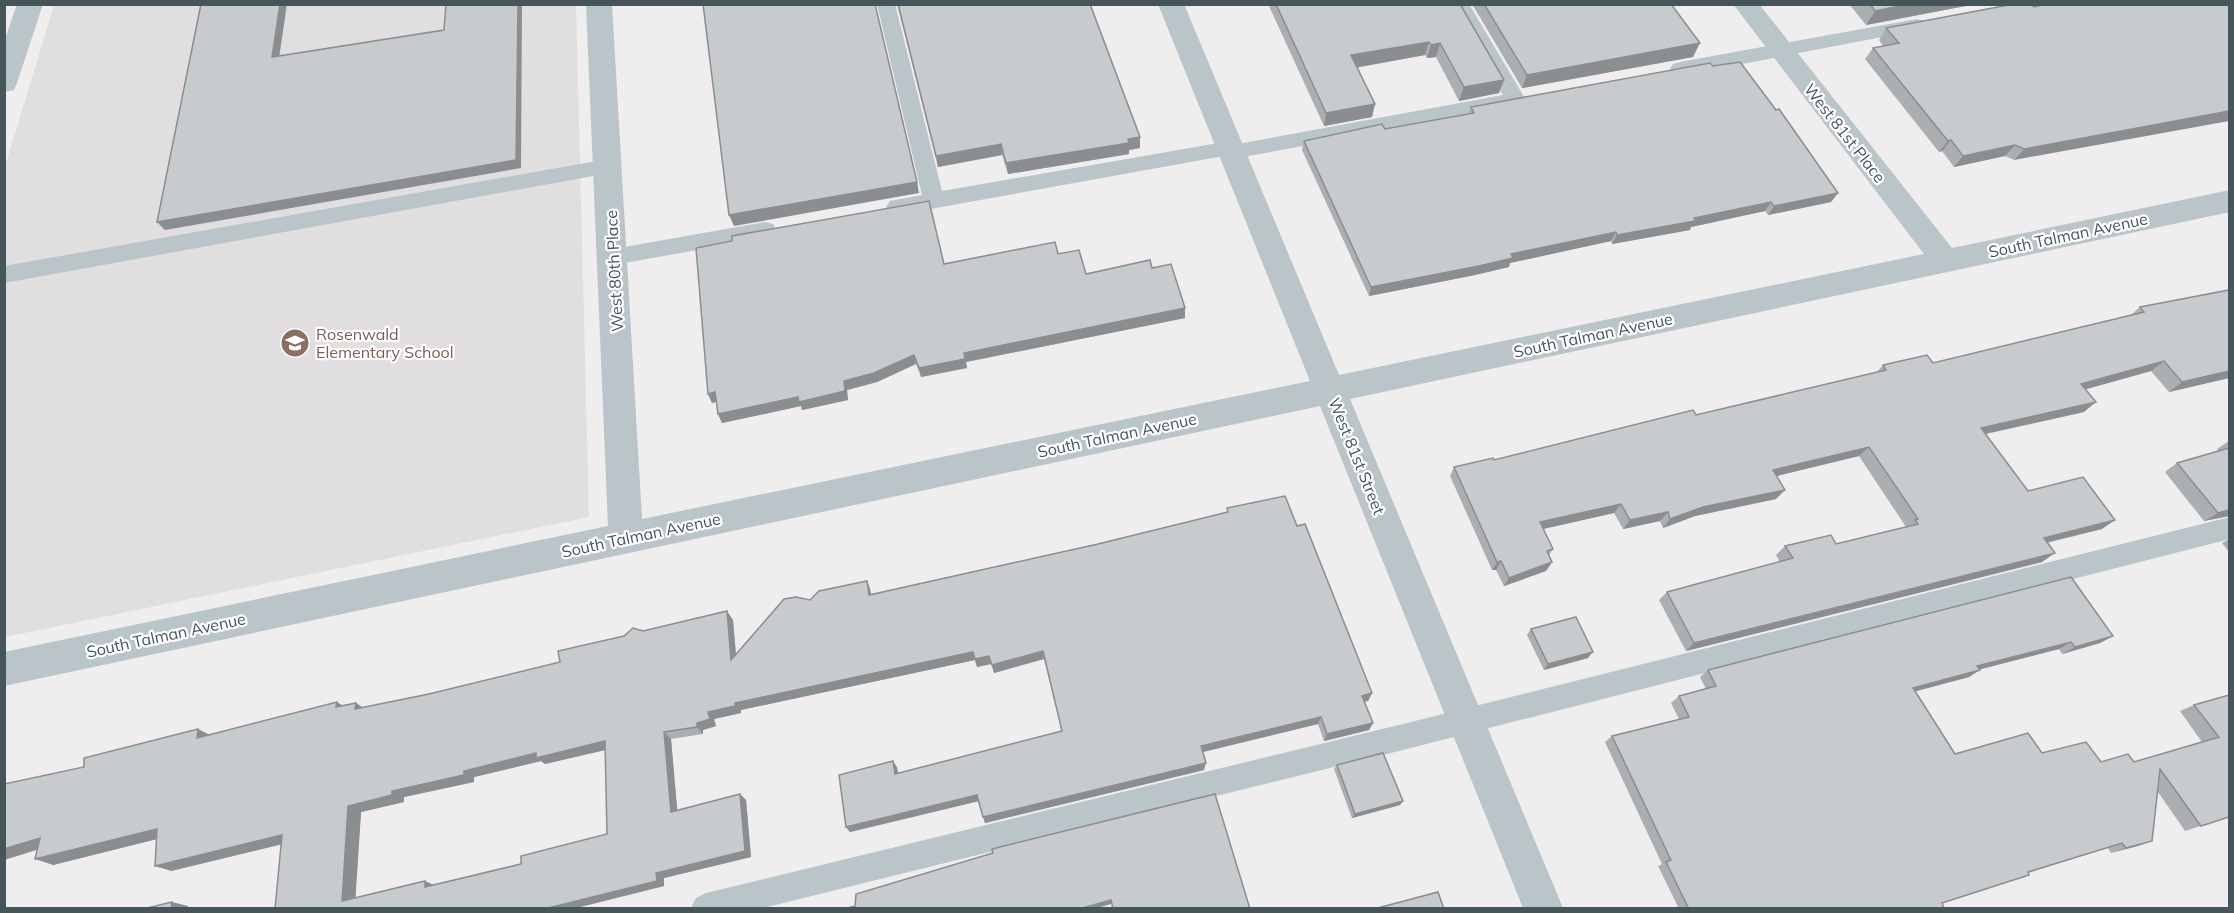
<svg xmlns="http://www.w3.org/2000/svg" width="2234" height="913" font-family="Mulish,sans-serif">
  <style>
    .education { fill: #e0dedf }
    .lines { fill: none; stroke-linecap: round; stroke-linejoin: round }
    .service { fill: #b9c5c9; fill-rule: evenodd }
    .minor { fill: #b9c5c9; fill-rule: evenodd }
    .wall { fill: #abafb1; fill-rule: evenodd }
    .shaded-wall { fill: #8b8e90 }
    .building { fill: #c7cbce; stroke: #8b8e90; stroke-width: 1.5; fill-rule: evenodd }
    .labels { text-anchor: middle; stroke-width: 4.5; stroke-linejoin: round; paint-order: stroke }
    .street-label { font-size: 16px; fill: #465559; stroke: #fff }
    .education-label { font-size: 16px; fill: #785e54; stroke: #fff; text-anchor: start }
  </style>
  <rect width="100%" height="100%" fill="#efeded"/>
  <!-- education -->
  <path class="education" d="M54,5H576L589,517L5,637L4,170Z"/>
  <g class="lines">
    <!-- service -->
    <g class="service">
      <path d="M877,4H895L942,191L1230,141L1238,144L1503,95L1450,4H1469L1526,100L1523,105L1516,107L1232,159L1224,156L897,215L890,213L886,207L890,201L922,195Z"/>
      <path d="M1917,19L1924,21L1926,25L1924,29L1680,76L1673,74L1670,69L1673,64L1680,62Z"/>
      <path d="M608,159L615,162L618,167L615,172L4,283V266Z"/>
      <path d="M765,222L773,224L776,230L773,236L765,238L613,265L605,263L602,257L605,251L613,249Z"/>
      <path d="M2230,517V539L1403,750L763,908H691L696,898L706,893L1403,724Z"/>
    </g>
    <!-- minor -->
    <g class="minor">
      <path d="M17,4H43L17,83L14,90L4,92V42Z"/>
      <path d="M586,4H612L642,519L1310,381L1158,4H1184L1339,375L1924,254L1733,4H1759L1952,248L2230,190V212L1350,399L1563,908H1523L1320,406L4,686V652L608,526Z"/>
    </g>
  </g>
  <!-- wall -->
  <g class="wall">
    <path d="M897,4H1090L1140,137V148L1129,150V154L1008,174L1002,155L938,167Z"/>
    <path d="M1268,4H1460L1499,93L1459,101L1436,57L1427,58L1425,55L1357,67L1375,104L1372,117L1324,126Z"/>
    <path d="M1472,4H1671L1693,57L1522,88Z"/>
    <path d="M1849,4H1976L1866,25Z"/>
    <path d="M2229,4L2014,160L2005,156L1954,167L1942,151L1939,152L1865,59L1873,48L1883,46L1879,40L1886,28L2034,7Z"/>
    <path d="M1713,66L1838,193L1831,202L1768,215L1765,211L1691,227L1690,230L1612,244L1611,241L1510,263L1509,267L1475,275L1369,296L1302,150L1304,141L1385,129L1469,114L1471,107Z"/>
    <path d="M1058,254L1086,274L1152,268L1185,318L966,362L967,368L921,377L916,364L877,382L847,390L848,400L802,410L801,406L722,423L718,414L716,402L712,403L708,394L944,264Z"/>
    <path d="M2140,307L2229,378L2169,392L2151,371L2086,389L2084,412L1986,434L2028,491L2102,529L2047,543L2042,562L1686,651L1659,600L1667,592L1780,562L1776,555L1785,546L1836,544L1906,527L1859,456L1777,476L1776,499L1695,516L1663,528L1660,521L1623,529L1614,513L1543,529L1553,549L1549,555L1552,562L1546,571L1504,586L1496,570H1492L1450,476L1454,467L1494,460L1696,415L1877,372L1883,365L1933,363L2131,315Z"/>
    <path d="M2229,441V516L2204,521L2165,472L2177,463L2218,451L2217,449Z"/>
    <path d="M1227,508L1297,526L1372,693L1368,701H1364L1373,723L1369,730L1324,741L1318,724L1202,752L1204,770L985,823L979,801L850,832L846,827L897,767L898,774L1062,732L1044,659L994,673L991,664L977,667L975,660L741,710V713L714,719L716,726L703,730V734L671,739L677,810L740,794L746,800L751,857L664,878V886L572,909H275L281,844L171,871L157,839L53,865L37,850L4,860V784L84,767L209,735L343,706L356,703L363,708L429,694L560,662L643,631L733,620L736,655L810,600L867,581L870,589L871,595L1098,544L1227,512ZM606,750L607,834L521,864L433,885L425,881L355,898L361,812L404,802V797L474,782V777L541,761L545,764Z"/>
    <path d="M2229,539V552L2222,543Z"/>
    <path d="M1531,629L1588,658L1544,670L1527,635Z"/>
    <path d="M2113,636L2100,643L2062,654L2059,649L1980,669L1969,677L1915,691L1955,754L2042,753L2101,762H2134L2202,742L2180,711L2194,705L2229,695V817L2185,831L2158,792L2152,841L2111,853L2108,848L2028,873L1942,903L1941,909H1679L1658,866L1662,864L1605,742L1612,736L1679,719L1671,703L1679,696L1706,689L1700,677L1708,670Z"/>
    <path d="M1337,765L1403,801L1400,805L1352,818L1334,769Z"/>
  </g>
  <!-- shaded-wall -->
  <g class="shaded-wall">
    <path d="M280,4H287L278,65L272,57Z"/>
    <path d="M518,4H522L521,168L165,230L157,222Z"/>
    <path d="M1909,4H1976L1866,25L1875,11Z"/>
    <path d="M1429,42L1425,55L1349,69L1351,55Z"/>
    <path d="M1440,43L1436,57L1427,58L1431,45Z"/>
    <path d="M1700,43L1693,57L1522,88L1527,75Z"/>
    <path d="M1504,80L1499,93L1459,101L1464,87Z"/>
    <path d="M1375,104L1372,117L1324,126L1326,113Z"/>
    <path d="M2229,111V121L2014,160L2024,149Z"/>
    <path d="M1140,137V148L1129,150V154L1008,174L1006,163Z"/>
    <path d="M1951,140L1942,151L1939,152L1948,141Z"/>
    <path d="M1001,144L1002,155L938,167L936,156Z"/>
    <path d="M2015,145L2005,156L1954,167L1963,156Z"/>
    <path d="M917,182L919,193L734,226L729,215Z"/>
    <path d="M1838,193L1831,202L1768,215L1774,206Z"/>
    <path d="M1771,202L1765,211L1691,227L1690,230L1612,244L1617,235Z"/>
    <path d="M1616,232L1611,241L1510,263L1509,267L1475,275L1369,296L1371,287L1511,254Z"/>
    <path d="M1185,308V318L966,362L967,368L921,377L919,368L964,353Z"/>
    <path d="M914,355L916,364L877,382L847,390L848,400L802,410L801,406L722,423L718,414L798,397L844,381Z"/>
    <path d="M2164,361L2151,371L2069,394L2081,384Z"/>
    <path d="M2229,371V378L2169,392L2182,382Z"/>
    <path d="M715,392L720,401L712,403L708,394Z"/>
    <path d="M2096,402L2084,412L1970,437L1981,428Z"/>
    <path d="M1869,447L1859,456L1764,479L1773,470Z"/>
    <path d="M1785,490L1776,499L1695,516L1663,528L1670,519L1703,507Z"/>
    <path d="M1621,504L1614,513L1534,531L1540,522Z"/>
    <path d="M2229,510V516L2204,521L2218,513Z"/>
    <path d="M1668,512L1660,521L1623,529L1630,520Z"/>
    <path d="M2115,520L2102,529L2031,546L2044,538Z"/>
    <path d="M2055,553L2042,562L1686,651L1694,643Z"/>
    <path d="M1501,561L1496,570H1492L1497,562Z"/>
    <path d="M1552,562L1546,571L1504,586L1509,578Z"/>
    <path d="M867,581L870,589L873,604L869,595Z"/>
    <path d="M727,611L733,620L737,668L731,660Z"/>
    <path d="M2113,636L2100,643L2062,654L2075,647Z"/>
    <path d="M2071,642L2059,649L1966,673L1977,666Z"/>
    <path d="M1043,651L1044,659L994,673L992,665Z"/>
    <path d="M973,652L989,656L991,664L977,667L975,660L741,710V713L714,719L716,726L703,730V734L697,727V723L708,712L735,703Z"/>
    <path d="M1593,652L1588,658L1544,670L1548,664Z"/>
    <path d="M1980,670L1969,677L1902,695L1913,688Z"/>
    <path d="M1372,693L1368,701L1358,703L1362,696Z"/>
    <path d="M337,702L349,710L336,707Z"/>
    <path d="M356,703L368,711L355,709Z"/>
    <path d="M1321,717L1318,724L1199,753L1201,746Z"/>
    <path d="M1373,723L1369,730L1324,741L1327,734Z"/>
    <path d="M198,729L212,736L197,738Z"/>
    <path d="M664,732L671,739L678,818L671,812Z"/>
    <path d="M605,741L613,748L545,764L541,761L474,777V782L404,797V802L361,812L355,906L342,901L348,806L392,791L464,771L536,753Z"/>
    <path d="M893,761L897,767L899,781L895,774Z"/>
    <path d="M1206,763L1204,770L985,823L983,817Z"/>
    <path d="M740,794L746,800L751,857L664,878V886L572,909H544L656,873Z"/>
    <path d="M977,795L979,801L850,832L846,827Z"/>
    <path d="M1403,801L1400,805L1352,818L1355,814Z"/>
    <path d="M157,829L173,835L53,865L35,859Z"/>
    <path d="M282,835L295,841L171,871L155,866Z"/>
    <path d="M40,838L57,843L4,860V849Z"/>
    <path d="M2152,841L2138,846L2111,853L2126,848Z"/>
    <path d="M425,881L436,886L425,887Z"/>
    <path d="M1111,900V904L1094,909H1079Z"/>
    <path d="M172,902L188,906L187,909H171Z"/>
  </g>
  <!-- building -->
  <g class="building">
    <path d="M201,4H280L272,57L444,30L446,4H518L516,160L157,222Z"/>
    <path d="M703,4H875L917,182L729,215Z"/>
    <path d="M898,4H1090L1140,137L1128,139L1129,143L1006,163L1001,144L936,156Z"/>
    <path d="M1276,4H1460L1504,80L1464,87L1440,43L1431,45L1429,42L1351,55L1375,104L1326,113Z"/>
    <path d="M1484,4H1671L1700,43L1527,75Z"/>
    <path d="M1870,4H1909L1875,11Z"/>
    <path d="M2014,4H2031L2034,7L2046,4H2229V111L2024,149L2015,145L1963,156L1951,140L1948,141L1873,48L1899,43L1886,28Z"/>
    <path d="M1740,62L1776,110L1779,109L1838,193L1774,206L1771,202L1694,218L1695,221L1617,235L1616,232L1511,254L1513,258L1479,266L1371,287L1304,141L1382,124L1385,129L1474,113L1471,107L1710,63L1713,66Z"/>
    <path d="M929,201L944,264L1055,242L1058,254L1079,250L1086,274L1150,260L1152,268L1171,264L1185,308L964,353L965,359L919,368L914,355L874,373L844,381L845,391L799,402L798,397L718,414L715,392L708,394L696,248L732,241V236Z"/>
    <path d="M2229,290V371L2182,382L2164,361L2081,384L2096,402L1981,428L2028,491L2083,477L2115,520L2044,538L2055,553L1694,643L1667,592L1793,558L1785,546L1831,535L1836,544L1918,524L1915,520L1918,519L1869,447L1773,470L1785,490L1703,507L1670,519L1668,512L1630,520L1621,504L1540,522L1553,549L1547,551L1552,562L1509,578L1501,561L1497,562L1454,467L1493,458L1494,460L1693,410L1696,415L1886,370L1883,365L1927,355L1933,363L2144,312L2140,307Z"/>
    <path d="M2229,448V510L2218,513L2177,463Z"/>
    <path d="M1285,496L1297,526L1305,524L1372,693L1362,696L1373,723L1327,734L1321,717L1201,746L1206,763L983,817L977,795L846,827L839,775L893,761L895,774L1062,731L1043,651L992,665L989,656L975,659L973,652L735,703V706L708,712L710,719L697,723V727L664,732L671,812L740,794L745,851L656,873L657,881L544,909H275L282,835L155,866L157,829L35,859L40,838L4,849V784L84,767V758L198,729L197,738L337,702L336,707L356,703L355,709L429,694L560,662L558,651L624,636L633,628L643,631L727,611L731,660L784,599L796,597L810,600L819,591L867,581L869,595L1098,544L1228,512L1227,508ZM605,741L607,834L521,856V864L425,887V881L342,901L348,806L392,795V791L464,775V771L536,753V758Z"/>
    <path d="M2071,577L2113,636L2075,647L2071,642L1977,666L1980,670L1913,688L1955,754L2028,733L2042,753L2086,742L2101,762L2128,754L2134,762L2219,737L2194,705L2229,695V817L2201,826L2160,769L2152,841L2126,848L2122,843L2028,872L2029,875L1942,903L1944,908L1941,909H1689L1666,862L1671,860L1612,736L1689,717L1679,696L1716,686L1708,670Z"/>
    <path d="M1576,617L1593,652L1548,664L1531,629Z"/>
    <path d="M1383,753L1403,801L1355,814L1337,765Z"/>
    <path d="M1215,794L1250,909H1113L1111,900L1079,909H844L855,906L856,894L993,853L992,849Z"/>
    <path d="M1438,892L1444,909H1374Z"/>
    <path d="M172,902L171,909H143Z"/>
  </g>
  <!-- icons -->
  <defs>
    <g id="school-disc" transform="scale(1.5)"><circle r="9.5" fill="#8d6e63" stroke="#fff"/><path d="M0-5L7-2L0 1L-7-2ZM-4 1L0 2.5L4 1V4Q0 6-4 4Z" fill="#fff"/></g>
  </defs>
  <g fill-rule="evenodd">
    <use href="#school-disc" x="295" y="343"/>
  </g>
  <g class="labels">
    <!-- street labels -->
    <g class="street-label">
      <text transform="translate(1845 133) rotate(52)" y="6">West 81st Place</text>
      <text transform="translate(2068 235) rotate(-12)" y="6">South Talman Avenue</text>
      <text transform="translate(614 271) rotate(-93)" y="6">West 80th Place</text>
      <text transform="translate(1593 335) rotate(-12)" y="6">South Talman Avenue</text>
      <text transform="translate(1117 435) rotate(-12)" y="6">South Talman Avenue</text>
      <text transform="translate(1357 456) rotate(68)" y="6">West 81st Street</text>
      <text transform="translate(641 535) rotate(-12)" y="6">South Talman Avenue</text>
      <text transform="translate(166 635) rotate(-12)" y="6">South Talman Avenue</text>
    </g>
    <!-- education labels -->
    <g class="education-label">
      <text x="316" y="340">Rosenwald<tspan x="316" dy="18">Elementary School</tspan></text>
    </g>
  </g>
  <!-- border -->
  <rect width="2234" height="913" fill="none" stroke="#465559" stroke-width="12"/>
</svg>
